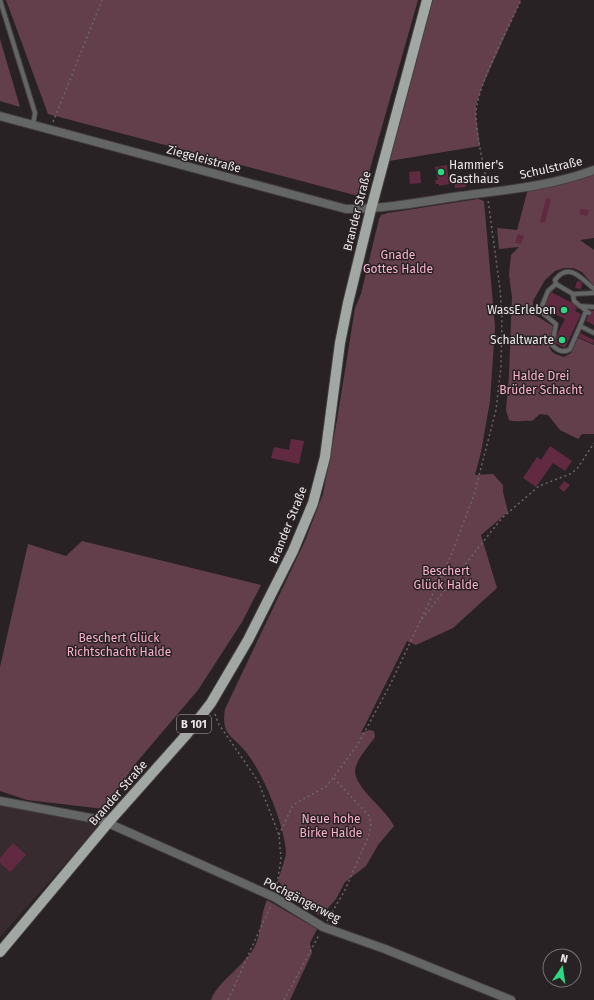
<svg xmlns="http://www.w3.org/2000/svg" width="594" height="1000" font-family="'Fira Sans',sans-serif">
  <style>
    .built { fill: #382b30 }
    .green { fill: #633f4c }
    .building { fill: #612a41 }
    .lines { fill: none; stroke-linecap: round; stroke-linejoin: round }
    .service-casing { stroke: #443e40; stroke-width: 6 }
    .minor-casing { stroke: #443e40; stroke-width: 10 }
    .primary-casing { stroke: #443e40; stroke-width: 12 }
    .path { stroke: #6c6668; stroke-width: 1.5; stroke-dasharray: 2 3; stroke-linecap: butt }
    .service { stroke: #636664; stroke-width: 4 }
    .minor { stroke: #636664; stroke-width: 8 }
    .primary { stroke: #a1a8a3; stroke-width: 10 }
    .poi-dot { fill: #2ed883; stroke: #292225; stroke-width: 1.5 }
    .labels { text-anchor: middle; stroke-width: 3; stroke-linejoin: round; paint-order: stroke }
    .shield { fill: #292225; stroke: #b2acae; stroke-width: 1 }
    .shield-label { font-size: 11px; font-weight: bold; fill: #ece7e9 }
    .street-label { font-size: 12px; fill: #ece7e9; stroke: #292225 }
    .poi-label { font-size: 12px; fill: #ece7e9; stroke: #292225; text-anchor: end }
    .park-label { font-size: 12px; fill: #fab1cc; stroke: #292225 }
  </style>
  <rect width="100%" height="100%" fill="#292225"/>
  <!-- built -->
  <path class="built" d="M0,803L93,823L98,827L0,937Z"/>
  <!-- green -->
  <g class="green">
    <path d="M6,0H418L362,197L48,114Z"/>
    <path d="M427,0H521L482,87L476,105V117L480,146L383,162Z"/>
    <path d="M0,39L20,107L0,101Z"/>
    <path d="M594,174V238L580,240L594,250V286L582,272L573,268H564L555,271L545,280L533,301V314L553,326C551,342 541,351 564,357L571,353L578,338L594,345V434H582L578,439L560,430L548,415L540,414L532,421C523,420 517,423 509,420L506,410L509,375L512,297L509,275L511,255L519,247L499,249L497,228L517,230L528,189L557,185Z"/>
    <path d="M478,199L484,201L495,327L490,401L481,452L475,475L493,474L503,485V492L508,512L481,535L497,588L453,628L416,645L407,641L361,733L369,730L374,731L375,737C369,746 360,755 356,766C349,785 386,808 394,826L378,845L366,866L345,882L336,899L321,916C317,914 293,898 289,894C285,890 282,885 278,881C280,872 286,860 286,851C284,824 263,773 246,752C231,734 221,735 225,709L305,541L323,494L337,420L355,308L361,294L379,219L381,215L388,213Z"/>
    <path d="M82,541L261,585L242,622L198,690L136,763L104,809L27,800L0,791V667L28,544L66,556Z"/>
    <path d="M267,900L317,929L310,943L312,953L290,1000H211C217,982 243,967 254,948C262,934 260,915 267,900Z"/>
  </g>
  <!-- building -->
  <g class="building">
    <path d="M447,165L449,184L439,186V184H436L435,180H438L435,167Z"/>
    <path d="M420,171L421,183L410,184L409,172Z"/>
    <path d="M464,176L466,187L455,188L454,178Z"/>
    <path d="M546,198L551,199L545,223L540,222Z"/>
    <path d="M581,209L589,210L587,216L579,214Z"/>
    <path d="M518,234L524,236L521,244L515,243Z"/>
    <path d="M577,281L582,282L581,289L575,288Z"/>
    <path d="M551,292L578,306L575,311L581,314L565,348L553,342L565,319L543,309Z"/>
    <path d="M590,310L594,311V325L586,321Z"/>
    <path d="M580,333L594,340L593,344L578,337Z"/>
    <path d="M291,439L304,441L299,464L271,458L274,447L289,450Z"/>
    <path d="M550,446L572,461L565,471L553,463L536,487L523,478L537,457L541,460Z"/>
    <path d="M564,481L570,485L564,492L559,488Z"/>
    <path d="M13,843L26,855L10,872L0,863V858Z"/>
  </g>
  <g class="lines">
    <!-- service casing -->
    <g class="service-casing">
      <g id="service">
        <path d="M0,0L35,113L33,125"/>
        <path d="M556,284L548,291L540,311L556,324L552,345C557,350 563,354 570,349L580,326L594,333"/>
        <path d="M594,289C582,279 569,261 555,280L556,284L573,294L594,293"/>
        <path d="M573,294L574,301L589,313"/>
        <path d="M580,306L594,307"/>
        <path d="M580,326L586,311"/>
      </g>
    </g>
    <!-- minor casing -->
    <g class="minor-casing">
      <g id="minor">
        <path d="M0,116L346,209C384,209 422,202 460,196C505,190 552,186 594,170"/>
        <path d="M0,801L101,820L274,897L323,927L385,949L511,1000"/>
      </g>
    </g>
    <!-- primary casing -->
    <g class="primary-casing">
      <path id="primary" d="M0,952L108,823L187,734L211,703L248,640L293,551L313,503L325,457L340,343L348,303L371,209L427,0"/>
    </g>
    <!-- path -->
    <g class="path">
      <path d="M53,122L102,0"/>
      <path d="M487,184C483,162 477,139 476,117C474,91 509,27 521,0"/>
      <path d="M422,619L502,518L539,486L570,474L577,469L594,443"/>
      <path d="M215,714L218,723L258,781L279,835L281,859L276,890"/>
      <path d="M279,835L293,805L327,786L358,744L390,685L425,611L452,553L474,495L496,410L501,366L502,317L500,289L488,200"/>
      <path d="M327,921L345,890L369,835L371,825L369,816L333,777"/>
      <path d="M228,1000L271,905"/>
      <path d="M284,1000L319,935"/>
    </g>
    <!-- service -->
    <use href="#service" class="service"/>
    <!-- minor -->
    <use href="#minor" class="minor"/>
    <!-- primary -->
    <use href="#primary" class="primary"/>
  </g>
  <!-- markers -->
  <g class="poi-dot">
    <circle cx="441" cy="172" r="4"/>
    <circle cx="564" cy="310" r="4"/>
    <circle cx="562" cy="340" r="4"/>
  </g>
  <g class="labels">
    <!-- shield labels -->
    <rect class="shield" x="177" y="715" width="34" height="18" rx="3"/>
    <g class="shield-label">
      <text x="194" y="728">B 101</text>
    </g>
    <!-- street labels -->
    <g class="street-label">
      <text transform="translate(204 159) rotate(15)" y="4">Ziegeleistraße</text>
      <text transform="translate(551 168) rotate(-13)" y="4">Schulstraße</text>
      <text transform="translate(357 211) rotate(-76)" y="4">Brander Straße</text>
      <text transform="translate(288 525) rotate(-68)" y="4">Brander Straße</text>
      <text transform="translate(118 793) rotate(-49)" y="4">Brander Straße</text>
      <text transform="translate(302 900) rotate(27)" y="4">Pochgängerweg</text>
    </g>
    <!-- poi labels -->
    <g class="poi-label">
      <text x="449" y="169" text-anchor="start">Hammer's<tspan x="449" dy="14">Gasthaus</tspan></text>
      <text x="556" y="314">WassErleben</text>
      <text x="554" y="344">Schaltwarte</text>
    </g>
    <!-- park labels -->
    <g class="park-label">
      <text x="398" y="259">Gnade<tspan x="398" dy="14">Gottes Halde</tspan></text>
      <text x="541" y="380">Halde Drei<tspan x="541" dy="14">Brüder Schacht</tspan></text>
      <text x="446" y="575">Beschert<tspan x="446" dy="14">Glück Halde</tspan></text>
      <text x="119" y="642">Beschert Glück<tspan x="119" dy="14">Richtschacht Halde</tspan></text>
      <text x="331" y="823">Neue hohe<tspan x="331" dy="14">Birke Halde</tspan></text>
    </g>
  </g>
  <!-- north arrow -->
  <g transform="translate(562 968) rotate(13)"><circle r="19" fill="#292225" stroke="#777173"/>
  <path d="M0-3L7 15L0 10L-7 15Z" fill="#2ed883"/>
  <text y="-6" font-size="11" font-weight="bold" text-anchor="middle" fill="#ece7e9">N</text>
  </g>
</svg>
